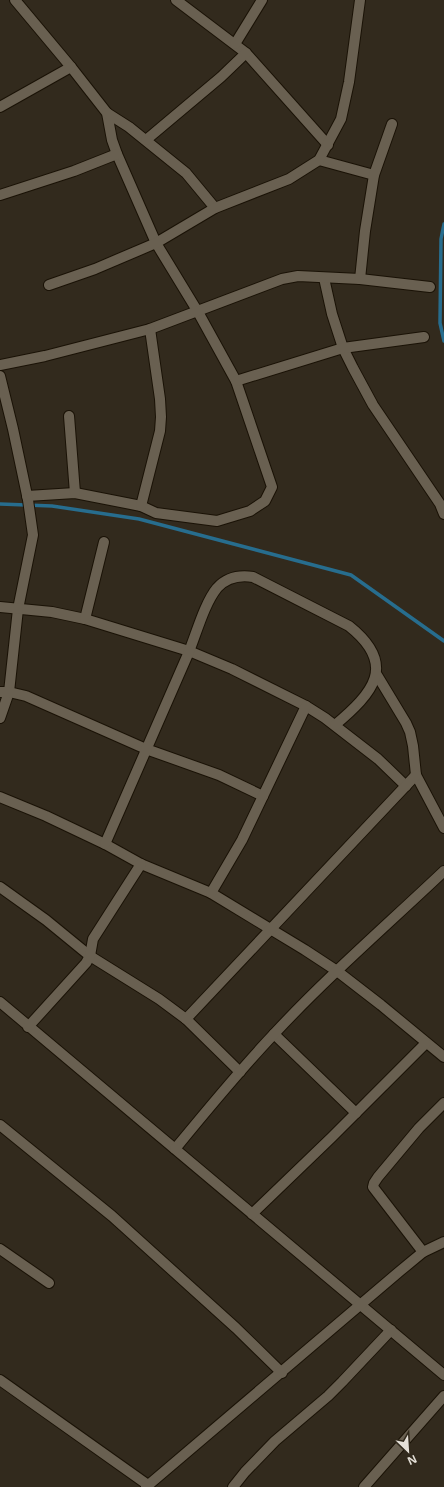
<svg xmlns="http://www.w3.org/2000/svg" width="444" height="1487" font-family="'Noto Sans',sans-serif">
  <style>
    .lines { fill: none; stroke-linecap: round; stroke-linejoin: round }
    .stream { stroke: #276d8e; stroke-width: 3.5 }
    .minor-casing { stroke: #1a1206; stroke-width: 12 }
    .minor { stroke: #696051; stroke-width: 10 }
  </style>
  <rect width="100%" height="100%" fill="#322a1d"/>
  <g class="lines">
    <!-- stream -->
    <g class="stream">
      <path d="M444,224L441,239L440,323L444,341"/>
      <path d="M0,504L52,506L139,519L351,575L444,641"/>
    </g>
    <!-- minor casing -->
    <g class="minor-casing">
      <g id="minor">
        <path d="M15,0L71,67L107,113L112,140L117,154L156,243L198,312L236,381L272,487L265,501L250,511L217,521L156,513L141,506L75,493L27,496"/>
        <path d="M176,0L246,53L328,145"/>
        <path d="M235,44L262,0"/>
        <path d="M0,107L71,67"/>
        <path d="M107,113L129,127L186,173L215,208"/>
        <path d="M146,140L221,77L246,53"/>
        <path d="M319,160L374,175"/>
        <path d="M0,195L74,171L117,154"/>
        <path d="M324,278L332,314L343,348L353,368L373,405L440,504L444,514"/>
        <path d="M360,279L365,231L374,175L392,124"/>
        <path d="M49,285L95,269L156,243L215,208L289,179L319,160L341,119L349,82L360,0"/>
        <path d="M0,365L45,356L150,329L282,279L298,276L360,279L430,287"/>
        <path d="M0,376L13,429L28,500L33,535L18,609L9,692L0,718"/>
        <path d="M236,381L343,348L424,337"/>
        <path d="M69,416L75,493"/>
        <path d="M141,506L160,431L161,417L160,399L150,329"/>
        <path d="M0,607L52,612L85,619L189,651L232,669L306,706L325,718L378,759L406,786"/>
        <path d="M85,619L104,542"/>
        <path d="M377,675L406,723L410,732L413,746L416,775L444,828"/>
        <path d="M0,692H9L26,696L146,749L219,775L263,796"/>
        <path d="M0,797L46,816L105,844L141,864L211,893L305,950L337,971L381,1005L444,1057"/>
        <path d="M105,844C132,781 160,718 188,654C196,635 204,604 217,588C227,577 240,575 253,577L349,626C398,665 373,693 335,725"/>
        <path d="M0,887L46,920L90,956L159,999L186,1019L240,1072"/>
        <path d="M211,893L242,840L306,706"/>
        <path d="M0,1002L444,1375"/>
        <path d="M186,1019L416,775"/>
        <path d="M28,1027L86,963L90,956L93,939L141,864"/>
        <path d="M274,1034L356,1113"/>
        <path d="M0,1125L112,1216L236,1328L282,1373"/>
        <path d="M175,1149C207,1110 239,1071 274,1034C327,977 387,925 444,871"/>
        <path d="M252,1214L332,1137L426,1043"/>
        <path d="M0,1249L49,1283"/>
        <path d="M423,1252L373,1187L374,1183L378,1177L419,1128L444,1103"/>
        <path d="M0,1380L148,1485"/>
        <path d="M146,1487L400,1271L423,1252L444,1242"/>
        <path d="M233,1487L245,1472L275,1441L328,1396L342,1382L391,1330"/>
        <path d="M364,1487L444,1396"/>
      </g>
    </g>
    <!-- minor -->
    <use href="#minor" class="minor"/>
  </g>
  <!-- north arrow -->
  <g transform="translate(408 1451) rotate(155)" stroke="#322a1d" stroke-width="3" paint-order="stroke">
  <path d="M0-3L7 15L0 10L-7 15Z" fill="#e5e0d8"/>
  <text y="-6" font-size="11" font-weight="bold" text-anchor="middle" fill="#e5e0d8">N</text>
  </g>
</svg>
